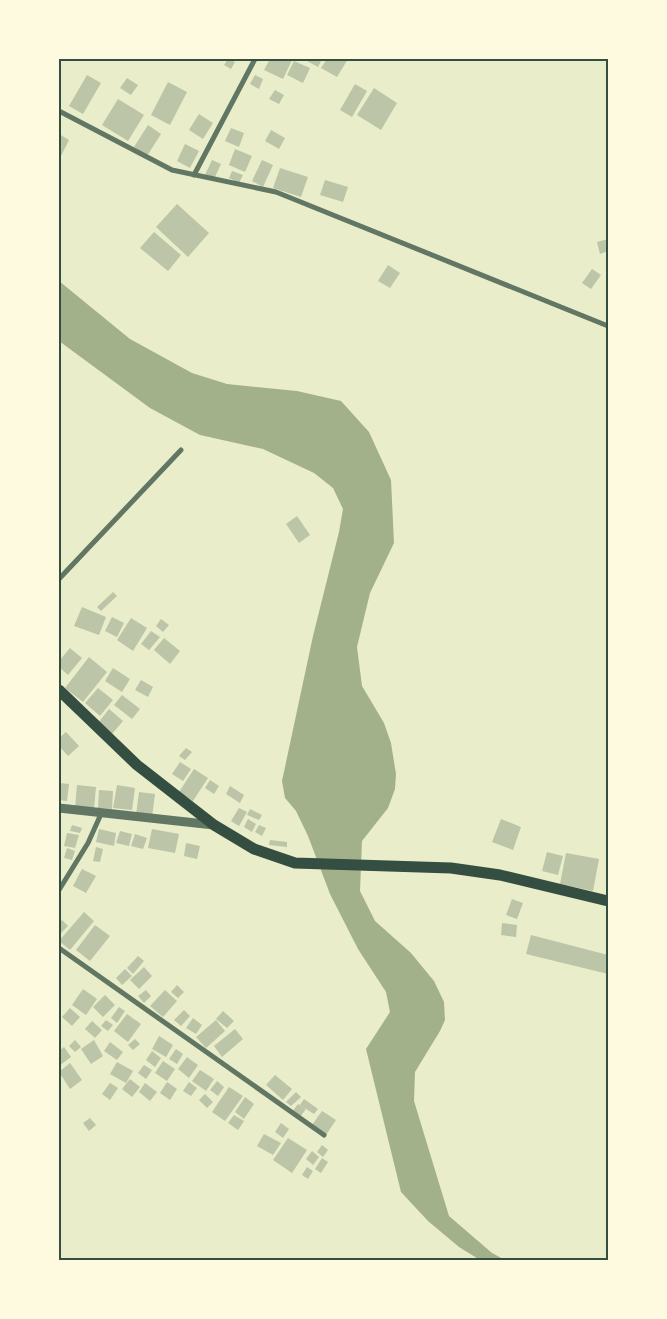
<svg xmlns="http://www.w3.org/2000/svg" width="667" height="1319" font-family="'Asap Condensed',sans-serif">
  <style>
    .water { fill: #a3b18a }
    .building { fill: #bcc5a7 }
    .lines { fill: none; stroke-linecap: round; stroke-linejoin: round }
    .minor { stroke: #617663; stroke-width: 5 }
    .tertiary { stroke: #617663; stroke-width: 9 }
    .trunk { stroke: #344e41; stroke-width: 11 }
    .neatline { fill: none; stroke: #344e41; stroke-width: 2 }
  </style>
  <rect width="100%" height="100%" fill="#e9edc9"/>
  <!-- water -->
  <path class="water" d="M59,281L130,339L192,373L227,384L297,391L341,401L369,432L391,480L394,543L370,593L357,647L362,686L384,723L391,743L396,774L395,789L388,808L362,841L360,891L375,921L411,953L434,981L444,1002L445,1020L440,1031L415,1072L414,1101L449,1216L492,1253L505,1260H480L459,1247L428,1221L401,1192L366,1049L390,1012L386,992L358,949L330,894L308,836L296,811L285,798L282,781L313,636L339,532L343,509L333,488L314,473L263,449L200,435L150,408L59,341Z"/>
  <!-- building -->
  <g class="building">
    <path d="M228,59L235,62L231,69L224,65Z"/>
    <path d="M270,59L292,60L283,79L264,70Z"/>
    <path d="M308,59H322L318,67L307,61Z"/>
    <path d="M327,59H348L337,77L321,68Z"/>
    <path d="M294,61L310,68L303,83L287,75Z"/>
    <path d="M87,75L101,83L83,114L69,106Z"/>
    <path d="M255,75L263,79L259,89L250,84Z"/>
    <path d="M127,78L138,85L131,95L120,88Z"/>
    <path d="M168,82L187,92L170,125L151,115Z"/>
    <path d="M355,84L367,91L352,117L340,110Z"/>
    <path d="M374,88L397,103L381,130L357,115Z"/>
    <path d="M275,90L284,95L279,104L269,99Z"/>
    <path d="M118,99L144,115L128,141L102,125Z"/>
    <path d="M199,114L213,123L203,139L189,130Z"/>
    <path d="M148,125L161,134L147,156L134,147Z"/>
    <path d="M231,128L244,133L239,147L225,141Z"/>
    <path d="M271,130L285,138L279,149L265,141Z"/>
    <path d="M59,134L69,140L59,160Z"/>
    <path d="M185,144L199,151L190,168L177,161Z"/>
    <path d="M235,149L252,156L245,172L229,165Z"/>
    <path d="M212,160L221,164L214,179L205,175Z"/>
    <path d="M262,160L273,165L263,187L252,181Z"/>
    <path d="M280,168L308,177L301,197L273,188Z"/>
    <path d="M232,171L243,175L239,183L229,178Z"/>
    <path d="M325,180L348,187L343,202L320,195Z"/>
    <path d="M177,204L209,233L188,257L156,227Z"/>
    <path d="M154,232L181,255L168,271L140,248Z"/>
    <path d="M608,239V251L600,254L597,242Z"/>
    <path d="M388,265L400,273L390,288L378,281Z"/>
    <path d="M592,269L601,275L591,289L582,283Z"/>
    <path d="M297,516L310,535L299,543L286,524Z"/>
    <path d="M113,592L117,596L101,611L97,607Z"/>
    <path d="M82,607L106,617L99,635L74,626Z"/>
    <path d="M112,617L124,623L117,637L105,631Z"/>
    <path d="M131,618L147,628L133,651L117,640Z"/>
    <path d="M161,619L169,625L163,632L156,626Z"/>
    <path d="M151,631L160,637L149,650L141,644Z"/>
    <path d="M164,638L180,651L170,664L154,650Z"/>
    <path d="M70,648L82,658L68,675L59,667V661Z"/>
    <path d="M89,657L107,672L83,702L65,688Z"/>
    <path d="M113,668L130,679L122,692L105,681Z"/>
    <path d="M141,680L153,687L148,697L135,690Z"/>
    <path d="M98,688L113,700L100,716L85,703Z"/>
    <path d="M122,695L140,709L132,719L114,705Z"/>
    <path d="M109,709L123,721L112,734L98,723Z"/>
    <path d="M66,732L79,746L68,756L59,746V738Z"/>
    <path d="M186,748L192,752L185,760L179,756Z"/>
    <path d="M180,762L191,769L183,781L172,774Z"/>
    <path d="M194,769L208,778L193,801L179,792Z"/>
    <path d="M210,780L219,786L214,794L205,788Z"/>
    <path d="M59,783L69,784L67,801L59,800Z"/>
    <path d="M77,785L96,787L94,809L75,808Z"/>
    <path d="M117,785L135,788L132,810L113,808Z"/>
    <path d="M230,786L244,795L240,803L226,794Z"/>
    <path d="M99,790L113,791L112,809L98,808Z"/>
    <path d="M139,792L155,794L152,817L136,815Z"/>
    <path d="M239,808L247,812L239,826L231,821Z"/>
    <path d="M250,809L262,815L259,820L247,815Z"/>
    <path d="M248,819L256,824L252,832L244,827Z"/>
    <path d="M501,819L521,827L513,850L492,842Z"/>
    <path d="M72,825L82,828L80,833L70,831Z"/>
    <path d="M259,825L266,828L262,836L255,832Z"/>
    <path d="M99,829L116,833L114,846L96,842Z"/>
    <path d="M152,829L179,834L175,853L148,848Z"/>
    <path d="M120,831L132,834L129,846L116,843Z"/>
    <path d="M67,833L79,835L75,848L64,846Z"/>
    <path d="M135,834L147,838L143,849L131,846Z"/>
    <path d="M270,840L287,842V847L269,845Z"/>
    <path d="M186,843L200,846L197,859L184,856Z"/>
    <path d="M96,847L103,849L100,862L93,861Z"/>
    <path d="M67,848L75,851L72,860L64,858Z"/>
    <path d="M547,852L563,856L558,875L542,871Z"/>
    <path d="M566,853L599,859L593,891L560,884Z"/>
    <path d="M82,869L96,876L86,893L73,886Z"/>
    <path d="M512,899L523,903L517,919L506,915Z"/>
    <path d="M84,912L94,921L70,950L59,941Z"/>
    <path d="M62,920L68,926L59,935V923Z"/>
    <path d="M502,923L517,925L516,937L501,935Z"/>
    <path d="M95,925L110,936L90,961L76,950Z"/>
    <path d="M531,935L608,955V974L526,954Z"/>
    <path d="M138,956L144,961L133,974L127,968Z"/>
    <path d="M144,967L152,976L139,989L130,980Z"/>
    <path d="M125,969L132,976L122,985L116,978Z"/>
    <path d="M177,985L184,992L178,998L171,992Z"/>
    <path d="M83,989L97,999L86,1015L72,1005Z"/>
    <path d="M146,990L151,996L144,1003L138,996Z"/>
    <path d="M165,990L177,1001L163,1017L150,1006Z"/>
    <path d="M105,995L115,1005L103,1017L93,1007Z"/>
    <path d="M119,1007L125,1011L117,1023L111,1018Z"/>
    <path d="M70,1008L80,1017L72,1026L62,1017Z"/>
    <path d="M184,1010L190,1016L181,1026L174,1020Z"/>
    <path d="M223,1011L234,1021L227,1028L216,1019Z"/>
    <path d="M127,1014L141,1024L128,1042L114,1031Z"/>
    <path d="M193,1018L202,1025L196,1034L186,1028Z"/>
    <path d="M106,1020L113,1025L108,1031L101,1026Z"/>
    <path d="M216,1020L225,1031L206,1048L196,1037Z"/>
    <path d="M92,1021L102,1030L95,1038L85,1029Z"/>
    <path d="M235,1029L243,1039L222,1057L214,1046Z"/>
    <path d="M159,1036L173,1045L166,1057L152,1049Z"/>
    <path d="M135,1039L140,1044L133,1050L128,1045Z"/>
    <path d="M75,1040L81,1047L75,1052L69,1046Z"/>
    <path d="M94,1040L103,1056L91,1064L81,1049Z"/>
    <path d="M110,1042L123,1052L117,1060L104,1051Z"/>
    <path d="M64,1047L71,1057L59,1066V1051Z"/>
    <path d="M176,1049L183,1054L177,1064L169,1059Z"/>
    <path d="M152,1051L161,1058L155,1067L146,1060Z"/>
    <path d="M187,1057L198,1065L189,1078L178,1069Z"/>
    <path d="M163,1061L175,1069L167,1081L155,1073Z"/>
    <path d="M117,1062L133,1071L126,1083L110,1074Z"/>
    <path d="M70,1063L82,1080L70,1089L59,1072Z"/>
    <path d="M144,1065L152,1070L146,1079L138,1073Z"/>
    <path d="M200,1070L214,1079L206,1091L192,1081Z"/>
    <path d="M275,1075L292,1089L283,1100L266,1085Z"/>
    <path d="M130,1079L140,1087L132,1097L122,1089Z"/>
    <path d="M217,1081L224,1087L218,1096L210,1090Z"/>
    <path d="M167,1082L177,1089L170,1100L160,1093Z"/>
    <path d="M189,1082L197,1088L191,1096L183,1091Z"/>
    <path d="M110,1083L118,1088L110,1100L102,1094Z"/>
    <path d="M145,1083L157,1092L150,1101L139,1092Z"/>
    <path d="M229,1087L243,1096L225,1121L212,1112Z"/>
    <path d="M296,1092L301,1097L291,1106L286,1102Z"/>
    <path d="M205,1094L213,1102L207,1108L199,1100Z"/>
    <path d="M245,1097L254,1104L244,1119L235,1112Z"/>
    <path d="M304,1099L318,1109L314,1114L300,1105Z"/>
    <path d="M298,1104L306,1109L300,1117L292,1112Z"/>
    <path d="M322,1111L336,1120L326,1135L312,1125Z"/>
    <path d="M234,1115L244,1121L238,1130L228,1123Z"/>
    <path d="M90,1118L96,1125L89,1131L83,1123Z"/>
    <path d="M281,1123L289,1129L283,1138L275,1132Z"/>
    <path d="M264,1134L281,1143L273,1155L257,1146Z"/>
    <path d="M288,1138L307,1150L292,1173L273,1160Z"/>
    <path d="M322,1145L328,1150L323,1157L317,1152Z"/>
    <path d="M312,1151L319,1157L313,1165L306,1159Z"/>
    <path d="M322,1158L328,1162L321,1173L315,1169Z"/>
    <path d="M307,1167L313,1171L308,1179L302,1175Z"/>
  </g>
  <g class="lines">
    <!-- minor -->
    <g class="minor">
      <path d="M59,111L172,170L276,192L608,326"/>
      <path d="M194,175L255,59"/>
      <path d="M59,579L181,450"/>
      <path d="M59,890L88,843L101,814"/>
      <path d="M59,948L324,1135"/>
    </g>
    <!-- tertiary -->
    <path class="tertiary" d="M59,808L214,825"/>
    <!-- trunk -->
    <path class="trunk" d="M59,690L137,765L214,825L254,849L295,863L451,868L500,875L608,901"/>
  </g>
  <!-- border -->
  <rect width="667" height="1319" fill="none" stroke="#fefae0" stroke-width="120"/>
  <rect x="60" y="60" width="547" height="1199" class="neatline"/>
</svg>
